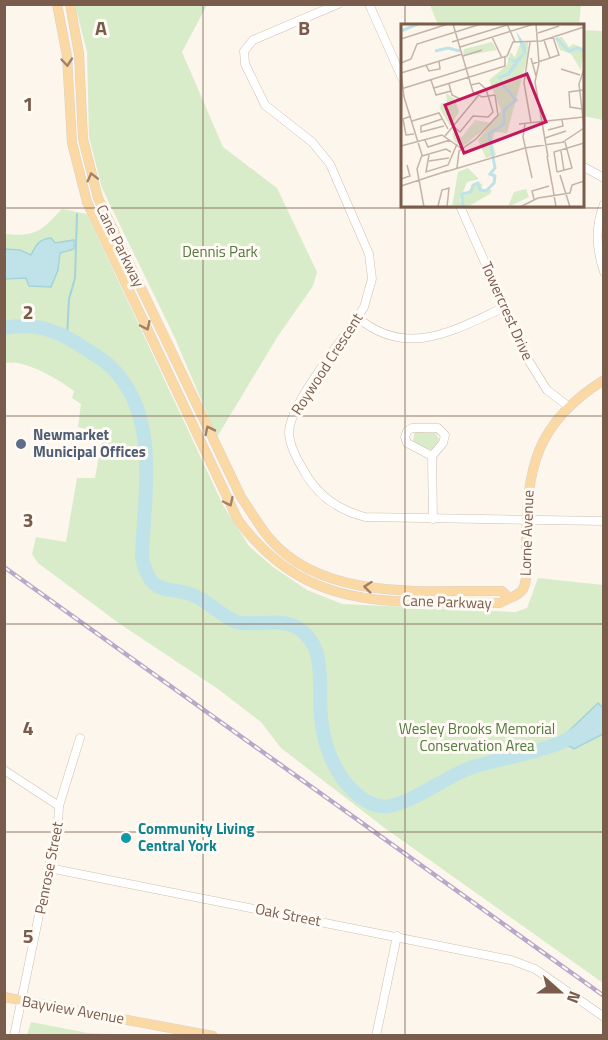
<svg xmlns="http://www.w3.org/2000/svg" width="608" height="1040" font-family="'Titillium Web',sans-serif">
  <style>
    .green { fill: #d8ecc9 }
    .water { fill: #bfe3e8; stroke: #a5d3da; stroke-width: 1.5 }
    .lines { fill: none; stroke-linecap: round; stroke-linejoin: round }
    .stream { stroke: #a5d3da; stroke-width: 2 }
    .river { stroke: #bfe3e8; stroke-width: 14 }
    .minor-casing { stroke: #d1beb0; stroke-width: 9 }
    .major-casing { stroke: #dad1cd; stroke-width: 10 }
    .minor { stroke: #fff; stroke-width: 8 }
    .major { stroke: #fbd9a5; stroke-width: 9 }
    .rail-casing { stroke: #b9a8c9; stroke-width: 4.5 }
    .rail { stroke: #fffaf3; stroke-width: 2; stroke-dasharray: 7; stroke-linecap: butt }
    .oneway { stroke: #a18267 }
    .grid { fill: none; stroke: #7a5c4d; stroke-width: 1.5; stroke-opacity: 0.55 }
    .service-dot { fill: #5c6f8a; stroke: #fffaf3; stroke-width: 2 }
    .culture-dot { fill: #0f9aa8; stroke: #fffaf3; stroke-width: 2 }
    .labels { text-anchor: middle; stroke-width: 6; stroke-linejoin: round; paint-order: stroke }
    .street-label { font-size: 15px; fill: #7a5c4d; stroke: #fffaf3 }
    .park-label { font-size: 15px; fill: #537a41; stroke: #fffaf3 }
    .service-label { font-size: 15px; font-weight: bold; fill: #4e5e75; stroke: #fffaf3; text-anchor: start }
    .culture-label { font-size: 15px; font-weight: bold; fill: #0d838f; stroke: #fffaf3; text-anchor: start }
    .inset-river { fill: none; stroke: #bfe3e8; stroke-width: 3 }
    .inset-road { fill: none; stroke: #c5b3a7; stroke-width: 1.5 }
    .view { fill: #c2185b; fill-opacity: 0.15; stroke: #c2185b; stroke-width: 3 }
    .inset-edge { fill: none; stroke: #7a5c4d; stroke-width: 3 }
    .grid-label { font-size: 20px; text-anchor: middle; font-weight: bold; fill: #7a5c4d; stroke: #fffaf3; stroke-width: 6; stroke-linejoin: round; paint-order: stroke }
  </style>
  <rect width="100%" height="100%" fill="#fdf6ec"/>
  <!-- green -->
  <g class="green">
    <path d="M75,5H207L182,52L223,147L277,188L317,272L313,286L278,336L217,437L174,336L102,188L89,137L87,52Z"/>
    <path d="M430,5H581L579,25H438Z"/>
    <path d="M582,30L603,31V120L583,116Z"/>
    <path d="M62,209L87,214L223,505L249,546L273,567L307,590L342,604L515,612L527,608L538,578L603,585V983L386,829L281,748L261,722L218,689L120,624L38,563L32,554L36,537L66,542L77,478H95L103,433L78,427L81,404L72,398L74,391C58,379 25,359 5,363V234C36,237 41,231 62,209Z"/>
    <path d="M415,432L436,433L439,440L435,448L428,450L413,441Z"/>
    <path d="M31,1022L88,1033L131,1035H27Z"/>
  </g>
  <!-- water -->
  <g class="water">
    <path d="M51,238L55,243L74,240V249L60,253L58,270L51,287L29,286L26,278L5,279V249L20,250L31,255C36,245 39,239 51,238Z"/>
    <path d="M598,703L603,708V734L574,749L562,742L569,731Z"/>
  </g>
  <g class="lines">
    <!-- stream -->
    <path class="stream" d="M67,337L69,299L75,278L77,214"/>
    <!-- river -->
    <path class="river" d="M4,328C32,322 54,329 78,344C88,351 100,357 109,365C161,413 144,493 142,557C151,602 173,583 199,598C211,604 224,618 237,622C257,627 276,617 296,627C328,644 318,687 321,718C324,748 336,778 360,797C368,803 380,808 390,806C420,799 444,777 473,767C502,758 532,754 560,743C575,736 590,725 604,717"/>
    <!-- minor casing -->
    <g class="minor-casing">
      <g id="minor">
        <path d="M338,4L253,40L244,51L245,64L265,105L312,142L330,164L369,254L372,279L364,307C347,335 289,403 289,433C290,447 297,459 304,471C317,495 338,510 365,517L604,521"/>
        <path d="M369,4L402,78"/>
        <path d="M582,166L604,178"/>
        <path d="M604,204C595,227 596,248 604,272"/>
        <path d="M460,206L527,358L547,390L568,406"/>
        <path d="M358,318C408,359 454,330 505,307"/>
        <path d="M432,456L407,443L405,437L407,431L412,428H438L445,435L443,443L432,456L433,519"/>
        <path d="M4,770L59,806"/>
        <path d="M49,868L511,960L535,969L604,1017"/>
        <path d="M14,1036L58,823L59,806L80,738"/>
        <path d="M376,1036L397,936"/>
      </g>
    </g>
    <!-- major casing -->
    <g class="major-casing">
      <g id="major">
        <path d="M57,4L67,56L72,143L87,202L238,520C309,616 394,600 500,603C507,598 518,597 523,589C529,578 526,557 526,544C527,468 535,423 604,380"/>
        <path d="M70,4L79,54L83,139L98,198L241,497C250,510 259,526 270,539C324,602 427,590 502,591L508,597"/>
        <path d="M4,997L213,1036"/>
      </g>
    </g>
    <!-- minor -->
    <use href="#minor" class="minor"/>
    <!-- major -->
    <use href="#major" class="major"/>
    <!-- rail casing -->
    <g class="rail-casing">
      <path id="rail" d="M4,567L604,996"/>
    </g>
    <!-- rail -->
    <use href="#rail" class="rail"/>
  </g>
  <!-- one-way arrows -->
  <defs><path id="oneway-chevron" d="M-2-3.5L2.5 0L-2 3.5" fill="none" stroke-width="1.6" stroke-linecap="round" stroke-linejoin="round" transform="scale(1.5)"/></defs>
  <g class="oneway">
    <use href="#oneway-chevron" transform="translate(67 62) rotate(85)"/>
    <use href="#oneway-chevron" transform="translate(92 177) rotate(-104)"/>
    <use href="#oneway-chevron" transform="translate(146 326) rotate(65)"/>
    <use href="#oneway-chevron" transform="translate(209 430) rotate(-116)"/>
    <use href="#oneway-chevron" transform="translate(229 502) rotate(65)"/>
    <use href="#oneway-chevron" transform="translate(368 587) rotate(-174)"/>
  </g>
  <!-- grid -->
  <path class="grid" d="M203,4V1036M405,4V26M405,206V1036M4,208H604M4,416H604M4,624H604M4,832H604"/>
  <!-- markers -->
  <circle class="service-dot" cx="21" cy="444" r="6"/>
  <circle class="culture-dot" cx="126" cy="838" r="6"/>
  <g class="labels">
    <!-- street labels -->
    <g class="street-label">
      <text transform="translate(120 246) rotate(64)" y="5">Cane Parkway</text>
      <text transform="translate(507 311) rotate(66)" y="5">Towercrest Drive</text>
      <text transform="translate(327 364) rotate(-57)" y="5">Roywood Crescent</text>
      <text transform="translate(527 533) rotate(-88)" y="5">Lorne Avenue</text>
      <text transform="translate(447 602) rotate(2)" y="5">Cane Parkway</text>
      <text transform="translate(49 868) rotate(-79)" y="5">Penrose Street</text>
      <text transform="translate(288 915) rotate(11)" y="5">Oak Street</text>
      <text transform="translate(73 1010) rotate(10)" y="5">Bayview Avenue</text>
    </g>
    <!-- park labels -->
    <g class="park-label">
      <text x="220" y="257">Dennis Park</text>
      <text x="477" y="734">Wesley Brooks Memorial<tspan x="477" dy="17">Conservation Area</tspan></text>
    </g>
    <!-- service labels -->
    <g class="service-label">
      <text x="33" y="440">Newmarket<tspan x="33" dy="17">Municipal Offices</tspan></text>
    </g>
    <!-- culture labels -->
    <g class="culture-label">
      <text x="138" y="834">Community Living<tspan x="138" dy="17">Central York</tspan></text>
    </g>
  </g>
  <!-- overview -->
  <g transform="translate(401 24)">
    <rect width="183" height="183" fill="#fdf6ec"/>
    <path d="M161,13L168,23L172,20L183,24L180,46L170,30L159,26L154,14ZM127,17V32L106,109L94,108L91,117L95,131L85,134L77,116L100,87L88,56L106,41L109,28L114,33L119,20ZM91,18L96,26L62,32L63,25ZM45,69L54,75L58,88L49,102L39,85L40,79H46ZM74,96L91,99L61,123L53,117L51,108L61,113ZM67,144L78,155L66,158L58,178L75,158L81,160V165L91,166L89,170L66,183H51L57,148ZM125,165L128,173L107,183L113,168Z" fill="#d8ecc9"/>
    <path d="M115,7L125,22V29L109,51L99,55L104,62L96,53L106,49L113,39L105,33L114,36L122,29Z" fill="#bfe3e8"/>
    <path class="inset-river" d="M0,7L17,0M155,14L168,27L176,24L183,27M34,27L47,24L59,27M62,183L61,170L70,168L72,161L77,159L79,166L85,167L93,159L94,152L89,150L94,144L88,110L103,100V86L115,76L102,61"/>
    <path class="inset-road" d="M52,0L72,68L81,73L94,71M106,0L114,18M135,0L138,39L134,58L147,133M137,9L158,2M91,13L101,34M0,15L47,0M143,16L149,34M51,18L106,1M129,18L123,59L130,99M59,23L133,0M62,32L81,26M130,34L135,52M0,39L10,35L16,20L80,0M131,40L158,31L152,13M25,41L28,47L39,45L38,37M160,45L179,51M183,45L178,60L183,103M0,48L3,73L21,131L16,145L23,183M0,49L61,30M30,56L35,71L50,67M48,60L51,71L59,75M33,64L104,42V33M0,65L106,32L112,18L140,17L183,3M181,85L169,83L168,68L183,66M10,92L2,95L5,111L13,110M41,95L20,102V108L43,102M11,97L38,89L47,105M118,100L183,93M124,100L122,113L131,154M51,101L59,108L72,92L87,93L92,88L85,65L78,59L70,61M147,106L162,102L161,96M44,112L77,72M144,114L165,107M24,116L27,123L49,116M162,118L183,104M0,122L41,111L61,125M160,127L163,147M28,131L25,148L47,141L56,120M21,132L45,125L50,128M146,132L151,160M28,137L48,134M56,144L58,127L75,115L97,91L94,71M44,148L124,124L163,118M156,148L153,128L183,119M156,148L171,144L164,118M159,151L169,183M0,155L9,152L6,141M151,159L155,183M0,162L46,147M133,175L131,167L148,162M37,182L41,166L48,164L46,183M119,183L137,174L169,169L171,161L183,157"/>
    <path class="view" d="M126,50L145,98L63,129L44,81Z"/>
    <rect width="183" height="183" class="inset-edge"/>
  </g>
  <g class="grid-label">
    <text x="101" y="35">A</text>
    <text x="304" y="35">B</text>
    <text x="28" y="111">1</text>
    <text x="28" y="319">2</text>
    <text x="28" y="527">3</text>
    <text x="28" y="735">4</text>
    <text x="28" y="943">5</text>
  </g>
  <!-- border -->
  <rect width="608" height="1040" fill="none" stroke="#7a5c4d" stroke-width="12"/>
  <!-- north arrow -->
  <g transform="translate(560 992) rotate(111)" stroke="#fffaf3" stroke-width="4.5" paint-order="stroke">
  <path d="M0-4.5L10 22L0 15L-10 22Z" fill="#7a5c4d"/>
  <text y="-9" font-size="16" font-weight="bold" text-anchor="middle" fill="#7a5c4d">N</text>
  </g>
</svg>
